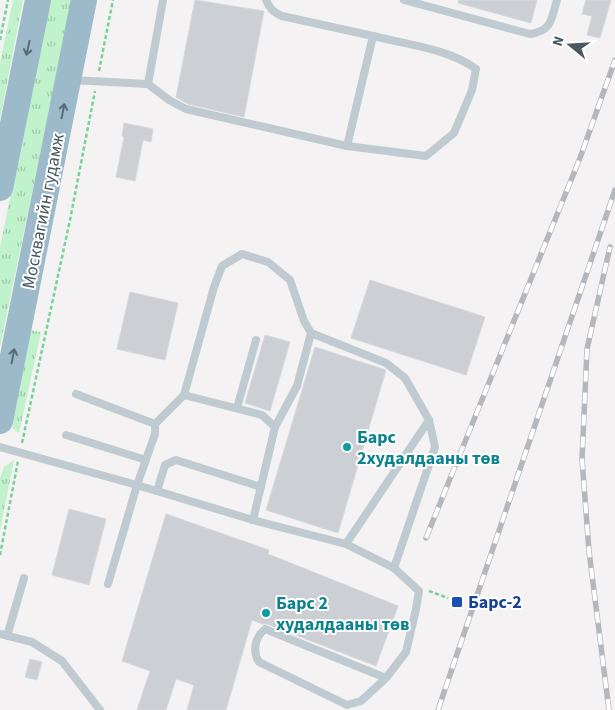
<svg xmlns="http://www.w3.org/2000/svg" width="615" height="710" font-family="'Source Sans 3',sans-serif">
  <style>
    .grass { fill: url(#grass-tufts) }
    .building { fill: #ccd0d4; stroke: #d5d9dd }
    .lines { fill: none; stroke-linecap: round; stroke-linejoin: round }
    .path { stroke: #76d296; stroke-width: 2.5; stroke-dasharray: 4 2.5; stroke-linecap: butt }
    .service { stroke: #bfcbd1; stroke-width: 8 }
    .trunk { stroke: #9cbaca; stroke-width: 26 }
    .rail-casing { stroke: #b4b8bc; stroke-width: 5.5 }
    .rail { stroke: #fff; stroke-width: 4; stroke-dasharray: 11; stroke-linecap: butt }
    .oneway { stroke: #596c75 }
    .culture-dot { fill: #0f9aa8; stroke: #fff; stroke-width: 2 }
    .transit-dot { fill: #1a4fb4; stroke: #fff; stroke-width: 2 }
    .labels { text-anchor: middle; stroke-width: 4; stroke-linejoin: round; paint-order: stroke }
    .street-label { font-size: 18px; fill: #485960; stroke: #fff }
    .culture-label { font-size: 18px; font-weight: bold; fill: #0d838f; stroke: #fff; text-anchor: start }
    .transit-label { font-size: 18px; font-weight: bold; fill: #164399; stroke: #fff; text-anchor: start }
  </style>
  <defs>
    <pattern id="grass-tufts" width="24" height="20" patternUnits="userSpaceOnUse" patternTransform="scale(1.25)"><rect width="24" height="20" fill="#c0f2cb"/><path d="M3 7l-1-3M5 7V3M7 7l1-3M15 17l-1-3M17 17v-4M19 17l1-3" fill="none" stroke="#9ec7a8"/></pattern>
  </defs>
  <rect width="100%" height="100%" fill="#f4f2f2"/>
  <!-- grass -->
  <g class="grass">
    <path d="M13,0H23L0,119V63Z"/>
    <path d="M49,0H72L0,347V248Z"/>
    <path d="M29,330L41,332L19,433L13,429L12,422Z"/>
    <path d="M14,460L0,531V478L4,467Z"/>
  </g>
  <!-- building -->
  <g class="building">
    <path d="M195,0L264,11L244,117L188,104L176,97Z"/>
    <path d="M459,0H537L531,23L458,3Z"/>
    <path d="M586,0H611L600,38L587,35L592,16L582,14Z"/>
    <path d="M124,123L153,129L151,142L143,140L135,181L116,177L124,137L122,136Z"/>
    <path d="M370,280L485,317L466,375L351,338Z"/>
    <path d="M130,292L178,303L165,360L117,349Z"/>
    <path d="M265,335L290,342L270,411L245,403Z"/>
    <path d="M315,347L386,370L338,533L266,510Z"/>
    <path d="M69,509L106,519L89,585L52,575Z"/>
    <path d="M166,514L269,550L268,554L398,606L376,666L267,624H262L252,620L226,710H187L194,685L176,679L166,710H137L150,671L122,661Z"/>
    <path d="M30,659L42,662L37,680L25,677Z"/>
  </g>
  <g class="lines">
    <!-- path -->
    <g class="path">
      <path d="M0,40L8,0"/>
      <path d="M99,71L113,0"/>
      <path d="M22,443L70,220L95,91"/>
      <path d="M0,555L18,461"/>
      <path d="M429,591L448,598"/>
    </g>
    <!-- service -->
    <g class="service">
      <path d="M266,0C270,9 273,12 282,16L373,36L347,146"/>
      <path d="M404,0L530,34C552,31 551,20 557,0"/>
      <path d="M71,80L148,84L163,0"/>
      <path d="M148,84L169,100L186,109L347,146L426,156L454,133L472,90L476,69C450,49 405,44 373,36"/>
      <path d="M76,394L155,424V434L137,485L108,584"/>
      <path d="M184,395L262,415L275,427L253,520"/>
      <path d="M237,408L256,340"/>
      <path d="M155,424L184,395L214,287L222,266L242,254L268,262L290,280L304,321L311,333L386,363L405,378L429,420L435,447L394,568"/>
      <path d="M275,427L297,386L311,333"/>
      <path d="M66,435L146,460"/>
      <path d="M0,447L137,485L253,520L346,544L394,568L419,591L416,609L406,652L386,678L361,701L347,705L259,662C252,651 255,637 265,629L386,678"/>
      <path d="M157,491L165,465L176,460L261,487"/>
      <path d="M346,544L429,420"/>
      <path d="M0,634L32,642L62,661L100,710"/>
      <path d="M7,636L24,578"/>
    </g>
    <!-- trunk -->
    <g class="trunk">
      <path d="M0,188L38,0"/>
      <path d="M0,421L84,0"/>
    </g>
    <!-- rail casing -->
    <g class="rail-casing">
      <g id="rail">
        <path d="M426,538L580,158L615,60"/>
        <path d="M438,710L615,190"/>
        <path d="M609,710L589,551L582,459L587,349L610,247"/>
      </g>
    </g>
    <!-- rail -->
    <use href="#rail" class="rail"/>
  </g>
  <!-- one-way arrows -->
  <defs><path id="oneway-shaft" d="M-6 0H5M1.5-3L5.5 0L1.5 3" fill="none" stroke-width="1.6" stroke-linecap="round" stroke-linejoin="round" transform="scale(1.25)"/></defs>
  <g class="oneway">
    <use href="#oneway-shaft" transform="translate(28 48) rotate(102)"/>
    <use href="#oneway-shaft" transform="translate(63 111) rotate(-79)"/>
    <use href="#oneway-shaft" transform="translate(13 356) rotate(-79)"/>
  </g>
  <!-- markers -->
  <g class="culture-dot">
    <circle cx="347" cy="447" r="5"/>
    <circle cx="266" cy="613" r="5"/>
  </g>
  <rect class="transit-dot" x="451" y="596" width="12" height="12" rx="2.5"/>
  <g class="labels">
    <!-- street labels -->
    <g class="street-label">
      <text transform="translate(43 211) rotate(-79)" y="6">Москвагийн гудамж</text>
    </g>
    <!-- culture labels -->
    <g class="culture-label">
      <text x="357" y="443">Барс<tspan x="357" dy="21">2худалдааны төв</tspan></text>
      <text x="276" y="609">Барс 2<tspan x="276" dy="21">худалдааны төв</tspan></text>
    </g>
    <!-- transit labels -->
    <g class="transit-label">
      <text x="468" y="608">Барс-2</text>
    </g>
  </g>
  <!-- north arrow -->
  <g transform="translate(570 45) rotate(288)" stroke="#ffffff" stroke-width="4" paint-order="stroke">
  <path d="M0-4L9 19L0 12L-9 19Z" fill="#485960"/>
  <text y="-8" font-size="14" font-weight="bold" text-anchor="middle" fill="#485960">N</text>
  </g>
</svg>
